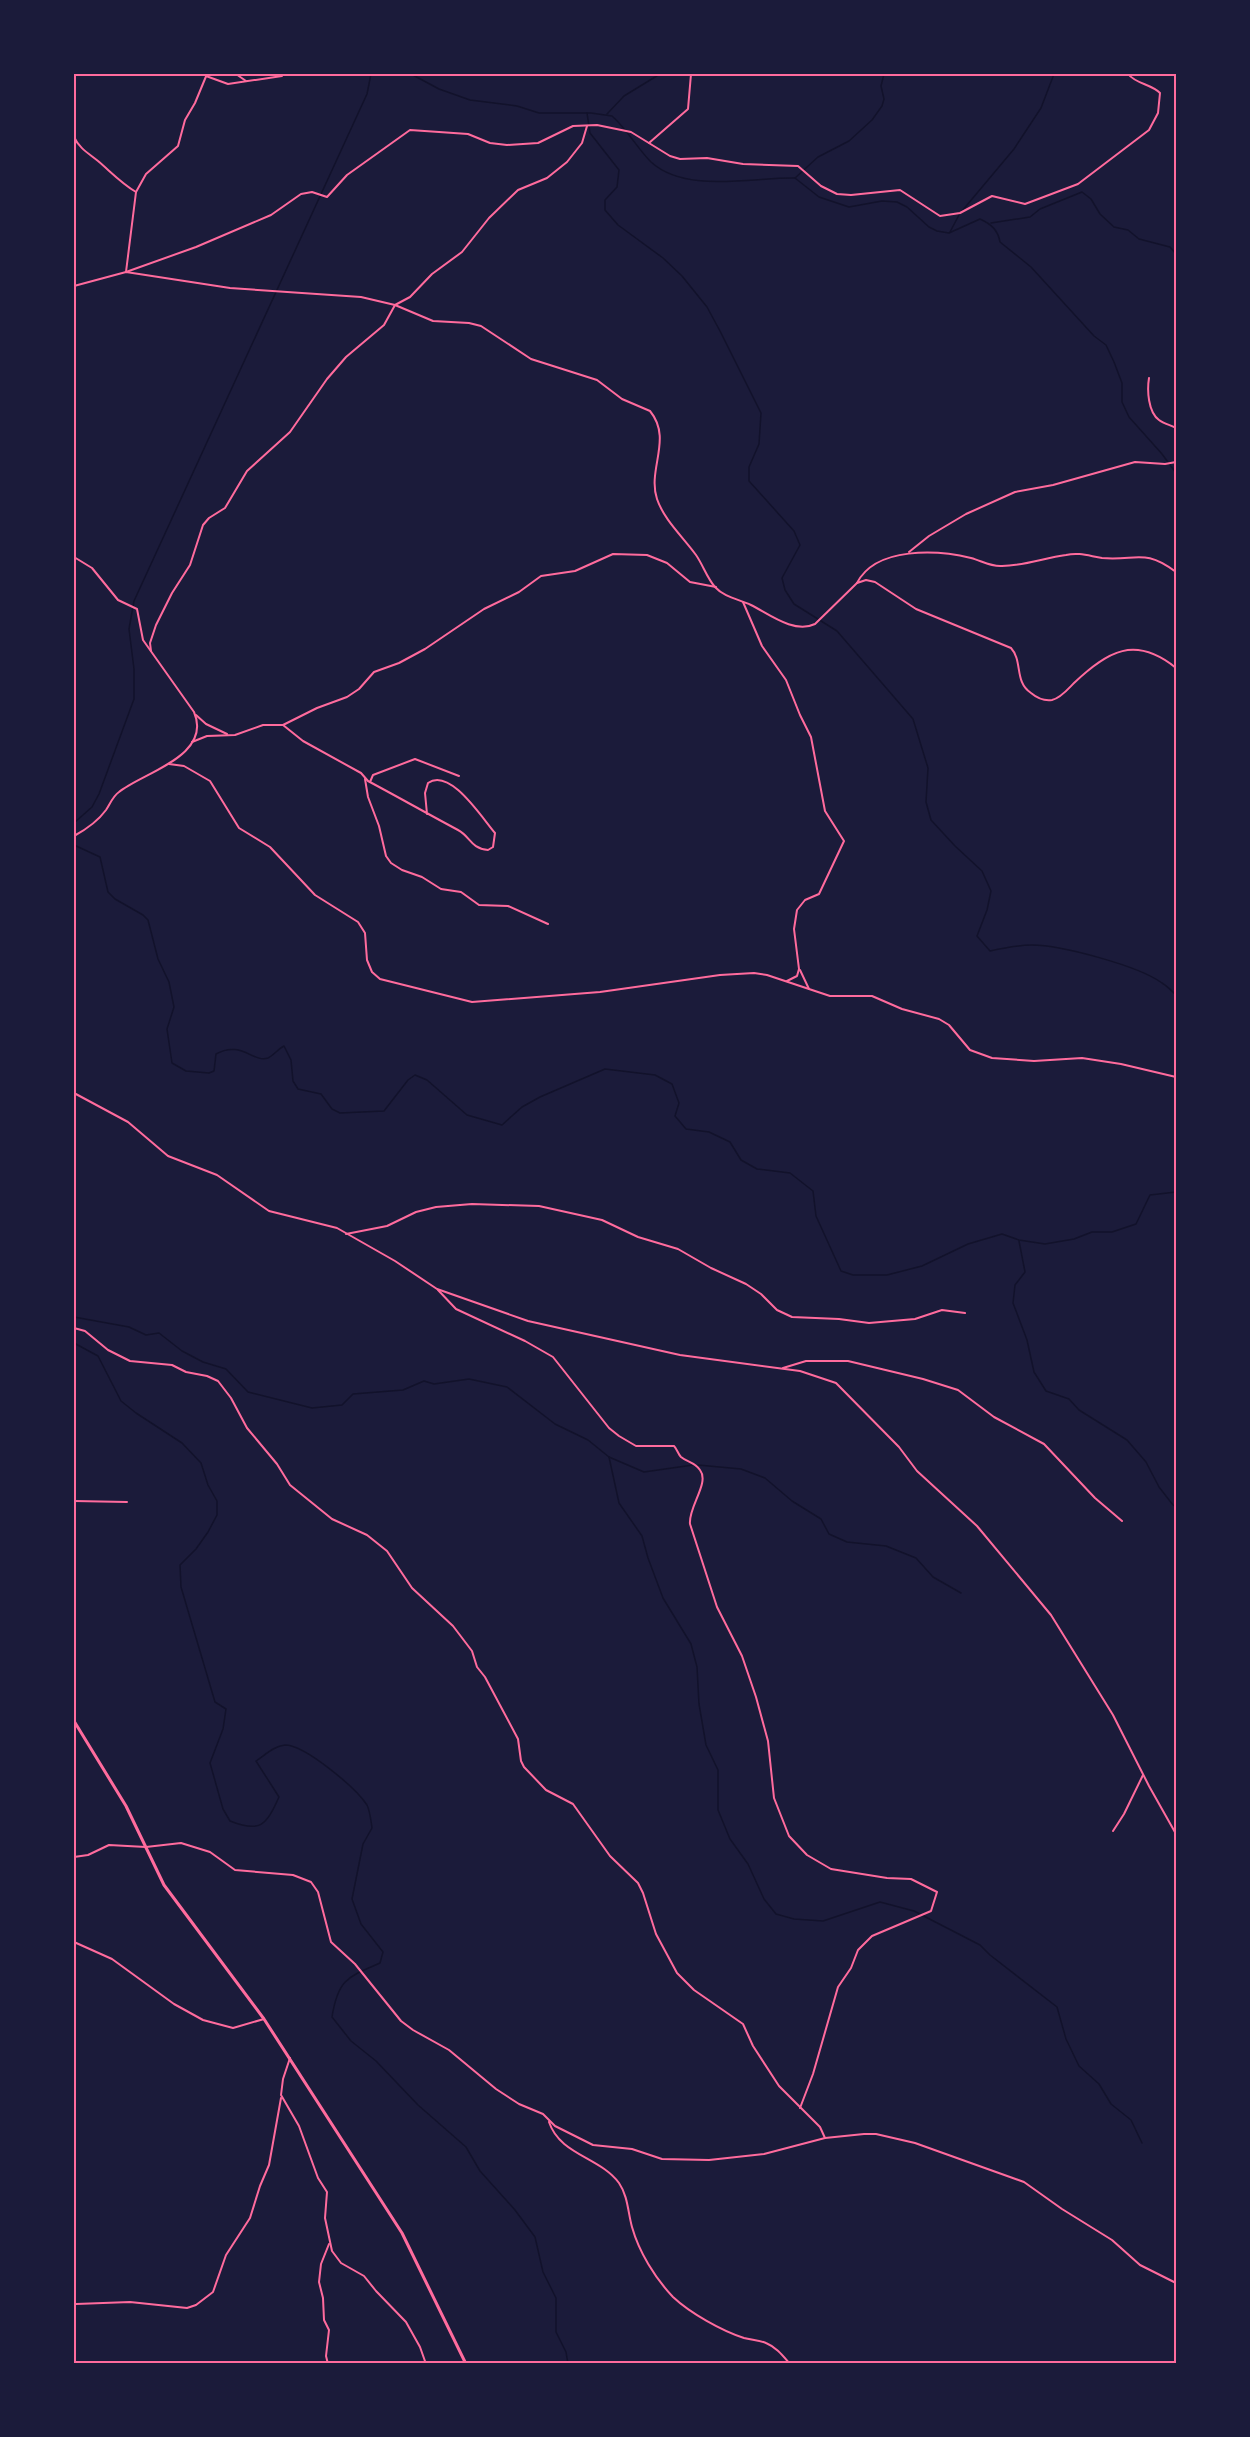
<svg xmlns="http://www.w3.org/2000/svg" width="1250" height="2437" font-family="Barlow,sans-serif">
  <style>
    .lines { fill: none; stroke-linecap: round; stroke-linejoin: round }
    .stream { stroke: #12122b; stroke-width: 1.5 }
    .minor { stroke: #ff6b9d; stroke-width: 2 }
    .tertiary { stroke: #ff6b9d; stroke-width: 2 }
    .secondary { stroke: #ff6b9d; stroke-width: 3 }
    .neatline { fill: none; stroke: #ff6b9d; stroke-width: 2 }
  </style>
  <rect width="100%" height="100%" fill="#1b1b3a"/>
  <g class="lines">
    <!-- stream -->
    <g class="stream">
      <path d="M411,74L439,89L470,100L517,106L539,113H591L612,116C627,129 637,148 651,162C686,194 753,177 795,178L819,197L849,207L882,201L897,202L907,207L929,227L937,231L949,233L980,219C991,224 998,230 1000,242L1031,267L1094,336L1106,345L1114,362L1122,383V402L1129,417L1162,454L1176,473"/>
      <path d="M587,113L590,133L619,170L617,187L605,200V210L618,225L663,258L682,276L707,307L720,331L761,413L759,444L749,467V481L794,531L800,545L782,578L785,590L794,604L837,631L913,719L928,768L926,802L931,820L955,846L982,871L991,891L987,910L977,936L990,951C1004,948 1018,945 1032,945C1061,945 1139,966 1162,983C1167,986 1172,991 1176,995"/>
      <path d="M607,114L624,96L660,74"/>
      <path d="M795,178L818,157L849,141L872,120L882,106L884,99L881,86L884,74"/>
      <path d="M962,211L1014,149L1041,108L1054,74"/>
      <path d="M991,223L1030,217L1040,209L1082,192L1091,199L1100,214L1114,227L1128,230L1139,239L1170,247L1176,254"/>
      <path d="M950,232L959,215"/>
      <path d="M74,823L92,807L99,794L134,699V669L129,629L134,601L367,94L371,74"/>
      <path d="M74,845L100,857L108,892L115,899L143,915L148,920L158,959L169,982L174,1007L167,1029L172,1063L186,1071L209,1073L214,1071L216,1054C241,1040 253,1063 268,1058C273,1056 278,1049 284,1046L291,1060L293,1081L298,1089L321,1094L332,1109L340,1113L384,1111L408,1080L415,1075L427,1080L467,1115L502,1125L522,1107L540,1097L605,1069L655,1075L672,1084L679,1103L675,1116L686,1129L709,1132L730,1142L741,1160L757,1169L790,1173L813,1191L816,1216L841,1271L853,1275H887L922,1266L968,1244L1002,1234L1019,1240L1045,1244L1074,1239L1092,1232H1112L1136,1224L1150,1195L1176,1192"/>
      <path d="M1019,1241L1025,1272L1015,1285L1013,1303L1027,1340L1034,1372L1046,1391L1069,1399L1079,1410L1127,1440L1146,1462L1159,1487L1173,1505L1176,1507"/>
      <path d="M74,1317L129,1327L146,1335L159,1333L182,1351L203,1362L226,1369L248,1392L312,1408L342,1405L353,1394L403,1390L424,1381L434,1384L469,1379L507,1387L555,1424L588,1440L609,1457L619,1503L642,1536L648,1558L663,1598L691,1644L697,1667L699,1704L706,1745L718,1770V1810L730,1839L748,1864L764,1899L776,1914L794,1919L823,1921L880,1902L914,1911L980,1945L990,1955L1057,2007L1066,2039L1079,2066L1099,2084L1111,2104L1131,2120L1142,2143"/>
      <path d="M74,1343L98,1356L121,1401L136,1413L182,1443L201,1463L208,1485L217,1501V1515L208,1532L196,1549L180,1565L181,1587L215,1702L226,1709L223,1729L210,1763L223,1809L230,1821C260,1833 266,1826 279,1797L256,1761C265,1755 274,1746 285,1745C305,1745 356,1788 367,1805C370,1811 371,1821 372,1828L363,1844L352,1899L361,1924L383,1952L380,1963C348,1977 338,1979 332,2017L351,2041L376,2061L418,2105L466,2147L480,2171L515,2210L535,2237L543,2272L556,2298V2332L566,2352L568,2364"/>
      <path d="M609,1457L644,1472L693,1465"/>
      <path d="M698,1465L741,1469L765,1478L792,1501L821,1519L829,1534L847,1542L886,1546L916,1558L933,1577L961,1593"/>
    </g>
    <!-- minor -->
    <g class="minor">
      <path d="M236,74L246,81"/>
      <path d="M206,76L228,84L282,76"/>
      <path d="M74,137C79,148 88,153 98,161C111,172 121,183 136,192"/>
      <path d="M649,143L688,109L691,74"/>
      <path d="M126,272L196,247L271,215L301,194L312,192L327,197L347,175L410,130L468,134L490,143L507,145L538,143L573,126L597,125L631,132L670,156L680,159L707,158L743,164L798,166L821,186L837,194L851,195L900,190L940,216L960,213L992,196L1025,204L1078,184L1149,130L1158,113L1160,93C1151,84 1136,84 1128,74"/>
      <path d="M126,272L136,192L146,174L178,146L185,120L195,103L207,74"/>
      <path d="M1149,378C1147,390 1148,412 1159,420C1164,424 1171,425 1176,428"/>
      <path d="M909,552L929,536L966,514L1015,492L1053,485L1135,462L1165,464L1176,462"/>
      <path d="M74,557L92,568L118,600L137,609L143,640L194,712C213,756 142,773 119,792C113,796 110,804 106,810C98,821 85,830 74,836"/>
      <path d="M857,583C876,546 938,550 971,558C982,561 991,567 1002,566C1024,566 1044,558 1066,555C1079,552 1089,556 1102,558C1137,561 1144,548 1176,572"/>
      <path d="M743,602L762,646L786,680L800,715L811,737L825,811L844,841L819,894L805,900L797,910L794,929L799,969L797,976L787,981"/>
      <path d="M151,651L150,643L156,625L172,593L190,565L203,525L209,518L225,508L247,471L290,432L327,379L346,357L384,325L395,305L410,297L432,274L462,252L489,218L518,190L547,178L567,162L582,143L587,126"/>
      <path d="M196,715L206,724L227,734"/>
      <path d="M283,725L303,741L361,773L368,781C398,797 428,814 458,830C471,837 470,848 488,850L493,847L495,833C482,818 450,767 428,783L425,793L427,814"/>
      <path d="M192,742L207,736L235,735L263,725H283L317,708L347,697L359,689L374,672L399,663L425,649L484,609L519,592L541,576L575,571L613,554L647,555L667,563L690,582L716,587"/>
      <path d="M169,764L184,766L210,781L239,828L270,847L315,895L358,922L365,933L367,960L372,972L380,979L472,1002L600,992L720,975L754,973L767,975L830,996H872L902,1009L939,1019L949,1025L970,1050L992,1058L1034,1061L1082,1058L1121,1064L1176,1077"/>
      <path d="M365,779L368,797L379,826L386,856L391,863L402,870L422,877L441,889L461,892L479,905L508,906L548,924"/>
      <path d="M370,782L373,775L415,759L459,776"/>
      <path d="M800,970L809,989"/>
      <path d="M346,1234L387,1226L416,1212L436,1207L472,1204L539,1206L602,1220L638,1237L678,1249L711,1268L746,1284L761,1294L777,1310L792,1317L839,1319L869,1323L915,1319L942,1310L965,1313"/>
      <path d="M438,1290L456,1309L525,1341L553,1357L609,1428L619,1436L636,1446H674C677,1449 678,1454 681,1457C687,1462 695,1462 700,1470C710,1483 688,1507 690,1524L717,1607L742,1656L756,1697L768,1741L774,1798L789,1836L807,1855L831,1869L887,1878L911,1879L937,1892L931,1911L872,1936L858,1950L851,1968L838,1987L813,2074L800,2108"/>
      <path d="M74,1328L85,1331L108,1350L130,1361L172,1365L186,1372L207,1376L218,1381L231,1398L247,1428L277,1464L290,1485L332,1519L367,1535L387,1551L412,1588L453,1626L472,1651L477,1667L485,1677L518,1739L521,1761L524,1767L546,1790L573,1804L610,1856L638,1883L643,1893L656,1934L677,1973L694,1990L743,2024L753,2046L779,2086L820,2127L825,2138"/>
      <path d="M783,1368L806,1361H848L923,1379L958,1390L994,1417L1044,1444L1095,1498L1122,1521"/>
      <path d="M74,1501L127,1502"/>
      <path d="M1113,1831L1124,1814L1143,1775"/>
      <path d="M74,1857L88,1855L109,1845L146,1847L181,1843L210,1852L235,1870L293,1875L311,1882L318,1892L331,1942L355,1964L401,2021L413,2030L449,2050L496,2089L519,2104L543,2114L555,2126L593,2145L632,2149L662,2159L709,2160L764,2154L825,2138L864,2134H876L915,2143L1024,2182L1062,2209L1112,2240L1140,2265L1176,2283"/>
      <path d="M74,1942L112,1959L174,2004L203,2020L233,2028L264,2019"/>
      <path d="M290,2058L283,2079L281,2095L299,2126L318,2178L327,2192L325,2218L332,2251L341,2263L364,2276L376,2291L406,2322L420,2347L426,2364"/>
      <path d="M549,2122C560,2155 600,2157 619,2183C628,2196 628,2213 632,2227C639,2252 655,2278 673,2297C690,2313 722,2331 744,2338C751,2340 759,2340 766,2343C776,2347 783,2356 790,2364"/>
      <path d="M76,2304L130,2302L187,2308L196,2305L213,2292L226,2255L250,2218L260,2186L269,2165L281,2098"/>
      <path d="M328,2364L326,2356L329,2330L324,2320L323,2298L319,2282L321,2264L329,2244"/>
    </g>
    <!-- tertiary -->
    <g class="tertiary">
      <path d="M74,286L126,272L230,288L361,297L395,305L433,321L469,323L481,326L531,359L597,380L622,399L650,411C673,439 647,469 657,499C664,520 684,538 696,555C703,565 707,578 715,587C725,598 739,599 751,605C769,614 794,634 815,624L857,583L866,580L875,582L916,609L1011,648C1023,661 1014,682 1031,693C1037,698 1045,701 1052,700C1061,698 1068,689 1074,683C1108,651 1135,635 1176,668"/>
      <path d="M74,1093L128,1122L168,1156L217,1175L269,1211L337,1228L395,1261L437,1289L528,1321L680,1355L800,1371L836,1383L899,1447L917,1471L977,1526L1051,1615L1113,1715L1149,1786L1176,1834"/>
    </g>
    <!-- secondary -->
    <path class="secondary" d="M74,1721L126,1806L164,1885L264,2019L402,2233L466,2364"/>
  </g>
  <!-- border -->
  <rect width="1250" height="2437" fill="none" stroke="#1b1b3a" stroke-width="150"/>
  <rect x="75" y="75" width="1100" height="2287" class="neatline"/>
</svg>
